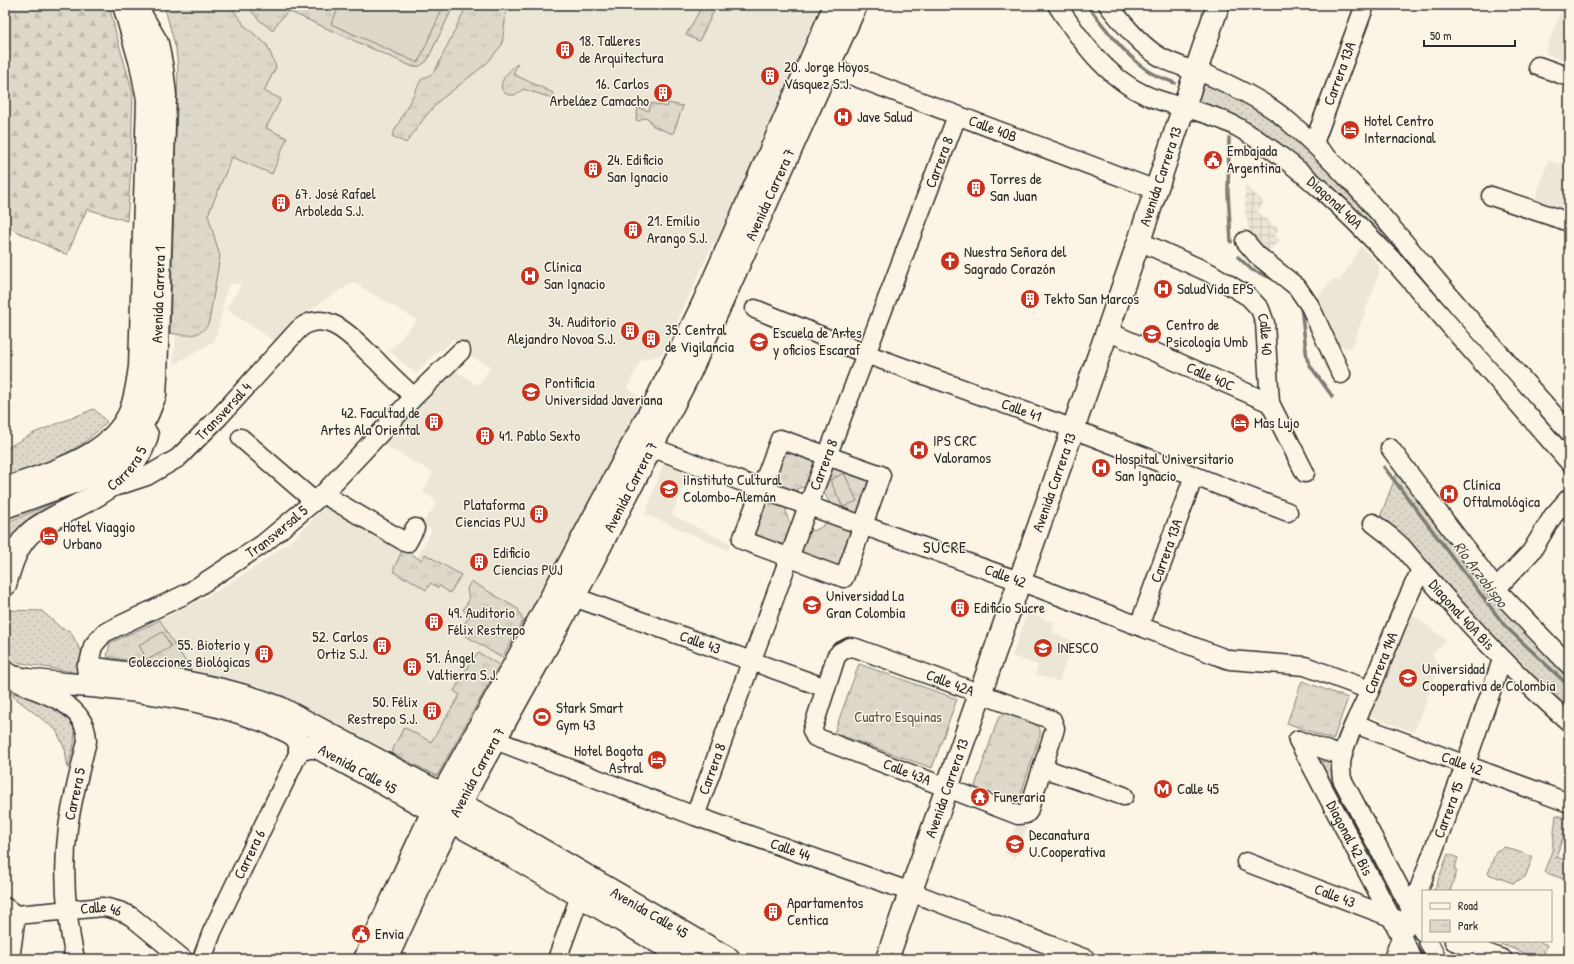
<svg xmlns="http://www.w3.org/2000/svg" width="1574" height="964" font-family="'Patrick Hand',sans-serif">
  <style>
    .built { fill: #ece6d7 }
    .industrial { fill: url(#industrial-grid) }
    .grass { fill: url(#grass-dots); stroke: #84827a }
    .forest { fill: url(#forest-firs); stroke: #84827a }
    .park { fill: url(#park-tufts); stroke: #84827a }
    .garden { fill: #ded8ca; stroke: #84827a }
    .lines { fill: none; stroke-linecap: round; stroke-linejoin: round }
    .stream { stroke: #7d7b74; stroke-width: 3.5 }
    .minor-casing { stroke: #2b2b2b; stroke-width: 21 }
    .major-casing { stroke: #2b2b2b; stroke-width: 25 }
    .minor { stroke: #fcf5e5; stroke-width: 18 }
    .major { stroke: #fcf5e5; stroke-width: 22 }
    .labels { text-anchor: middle; stroke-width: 3; stroke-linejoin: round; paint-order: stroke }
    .poi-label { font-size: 15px; fill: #2b2b2b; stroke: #fcf5e5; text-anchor: start }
    .street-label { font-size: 15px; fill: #2b2b2b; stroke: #fcf5e5 }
    .park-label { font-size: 15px; fill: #585653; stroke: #fcf5e5 }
    .neighbourhood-label { font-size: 16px; letter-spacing: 1px; fill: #2b2b2b; stroke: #fcf5e5 }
    .water-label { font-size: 16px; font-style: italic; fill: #545350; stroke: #fcf5e5 }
  </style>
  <defs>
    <pattern id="industrial-grid" width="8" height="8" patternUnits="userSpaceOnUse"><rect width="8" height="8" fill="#ece6d7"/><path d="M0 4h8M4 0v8" fill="none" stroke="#cbc5b9"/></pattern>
    <pattern id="grass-dots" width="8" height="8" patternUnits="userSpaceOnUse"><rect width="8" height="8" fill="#ded8ca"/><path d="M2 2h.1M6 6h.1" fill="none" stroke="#bfbaae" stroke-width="1.8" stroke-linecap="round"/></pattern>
    <pattern id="forest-firs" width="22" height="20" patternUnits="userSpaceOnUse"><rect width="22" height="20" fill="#ded8ca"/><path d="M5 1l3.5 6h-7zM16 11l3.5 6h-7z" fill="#bfbaae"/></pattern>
    <pattern id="park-tufts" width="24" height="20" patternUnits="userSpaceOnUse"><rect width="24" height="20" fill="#ded8ca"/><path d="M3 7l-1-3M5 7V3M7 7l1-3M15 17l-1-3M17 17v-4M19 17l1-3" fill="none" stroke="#bfbaae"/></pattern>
  </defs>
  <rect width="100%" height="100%" fill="#fcf5e5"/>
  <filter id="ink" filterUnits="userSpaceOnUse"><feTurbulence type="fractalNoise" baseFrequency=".025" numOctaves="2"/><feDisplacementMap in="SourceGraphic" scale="8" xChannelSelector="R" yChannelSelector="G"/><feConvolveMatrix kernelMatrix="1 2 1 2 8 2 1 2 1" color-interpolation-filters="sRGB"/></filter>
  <g filter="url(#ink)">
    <!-- built -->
    <g class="built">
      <path d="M164,5H822L744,180L741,191L717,243L714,242L710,250L664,351L662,354L654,357L641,360L627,388L636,394L639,400L640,405L639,415L437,776L282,695L249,683L191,670L169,636L160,620L217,591L261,563L298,535L325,506L417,557L432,530L422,524L433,509L436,500L423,492L433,473L383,444L451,368L478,385L491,367L461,351L454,338L442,351L439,349L416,374L389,351L417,320L353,282L294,320L289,323L276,342L226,309L241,285L235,283L231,284L227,289L217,333L213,342L173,365L176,335L170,333L178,68L176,49Z"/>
      <path d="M1563,5H1569V62L1545,53Z"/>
      <path d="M1569,145V206L1565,216L1533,205L1548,160L1563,165Z"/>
      <path d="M1361,246L1379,265V274L1352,347L1347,348L1328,339L1314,300L1334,278L1339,282Z"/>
      <path d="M664,462L690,472L672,515L731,544L728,550L645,514Z"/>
      <path d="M1407,611L1447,641L1432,654L1439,668L1414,732L1368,715Z"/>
      <path d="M1027,613L1054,622L1052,632L1073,641L1059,682L1035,674L1038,665L1012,656Z"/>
      <path d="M1017,822L1027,827L1016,858L1005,854Z"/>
    </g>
    <!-- industrial -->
    <path class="industrial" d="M1245,185L1264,202L1257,212L1279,229L1274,235L1280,240L1267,253L1251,238L1245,214Z"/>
    <!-- grass -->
    <g class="grass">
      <path d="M1202,80L1237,96L1291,132L1389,232L1385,242L1196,103Z"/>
      <path d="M94,409L107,422L84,443L54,460L5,477V449L34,433Z"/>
      <path d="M1398,470L1529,635L1569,676V715L1379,520Z"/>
      <path d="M87,489L5,553V523Z"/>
      <path d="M5,610L42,611L61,628L70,631L82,653L78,673L10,661L5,653Z"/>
      <path d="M5,690C22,697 69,709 74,729C77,741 70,757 68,769L65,749L56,730Z"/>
      <path d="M1313,759L1330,763L1401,899L1391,904Z"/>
      <path d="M1556,815L1569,819V829L1566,828L1556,857L1569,861V881L1544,872L1552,851Z"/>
      <path d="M1505,847L1533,857L1525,877L1513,883L1488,874L1496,851Z"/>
      <path d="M1448,854L1458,858L1454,870L1457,871L1450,891H1434Z"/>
      <path d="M1492,941H1538L1547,945L1542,959H1541Z"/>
    </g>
    <!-- forest -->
    <path class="forest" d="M5,5H109L116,34L133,93L130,183L127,221L87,209L67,255L5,226Z"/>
    <!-- park -->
    <g class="park">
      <path d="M164,5H230L245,26L267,45L276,67L264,91L281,99L266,128L287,138L272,174L232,157L208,215L220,256L209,322C202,338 185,336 170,333L178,68L176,49Z"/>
      <path d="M247,5H454L427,61L420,66L413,67L288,11L275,26L273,31L258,19Z"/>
      <path d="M467,5H507L502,45L486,64L439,101L425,117L406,143L392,136L421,80L433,73L437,67Z"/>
      <path d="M695,5H717L699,41L686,35L701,8Z"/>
      <path d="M518,63L513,74L553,93L552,98L523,89C514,101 496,94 503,80C506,73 513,68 518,63Z"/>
      <path d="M651,103L667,107L668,103L683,106L673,134L653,126L649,119L644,118L639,121L636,120L638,108L649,111Z"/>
      <path d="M789,451L820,460L807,487L799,488L793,492L770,487L783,454Z"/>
      <path d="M832,464L867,478L869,485L857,521L831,512C830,503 828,498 822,491Z"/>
      <path d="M766,498L786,506C786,514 787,519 792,525L785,551L755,537L754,533Z"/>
      <path d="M828,519L854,528L839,566L837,567L798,556L807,531C817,531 823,527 828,519Z"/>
      <path d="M403,549L421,560L425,554L461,575L450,593L440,586L438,588L431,583L426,590L406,577L405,579L394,572V568Z"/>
      <path d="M471,581L518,609L523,621L502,658L463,634L465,623L470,615L463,610L469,600L467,589Z"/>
      <path d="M160,620L169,636L191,670L107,657L110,643Z"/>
      <path d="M479,653L499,665L437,776L391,753L404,727L431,742L460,695L454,691L472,659Z"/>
      <path d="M859,664L957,699L932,768L834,733Z"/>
      <path d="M1302,681L1348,698L1333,740L1287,723Z"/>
      <path d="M1006,713L1035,723C1039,726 1041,730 1040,735L1020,797L1016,802L1012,804L977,790L975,786L998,719L1000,716Z"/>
    </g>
    <!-- garden -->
    <g class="garden">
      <path d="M340,5H444L418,63L331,24Z"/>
      <path d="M844,473L857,501L843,507L830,480Z"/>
      <path d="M163,632L171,647L147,660L139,645Z"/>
    </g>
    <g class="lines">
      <!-- stream -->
      <g class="stream">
        <path d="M1087,5C1107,30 1127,59 1155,75C1161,78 1168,80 1175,83"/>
        <path d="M1229,138L1228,192L1231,242"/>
        <path d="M1238,257L1252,270L1276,280"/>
        <path d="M1301,307L1307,359L1311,367L1332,396"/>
        <path d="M1384,467L1505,626L1569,686"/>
      </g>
      <!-- minor casing -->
      <g class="minor-casing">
        <g id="minor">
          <path id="s1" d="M1057,5C1082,43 1111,84 1156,99C1184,109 1213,113 1239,128C1296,161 1352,217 1397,265L1569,462"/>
          <path d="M1108,5C1122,22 1136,40 1154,53C1171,65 1192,69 1210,76C1235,87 1268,103 1288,121C1345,169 1390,226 1438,282C1481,333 1525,382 1569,432"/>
          <path d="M1538,66L1569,77"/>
          <path id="s2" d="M829,67L1156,190"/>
          <path id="s3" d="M1314,143L1365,5"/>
          <path d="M1491,196L1569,222"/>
          <path id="s4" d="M1139,241L1210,273L1249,297L1260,309L1265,323L1270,403L1305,473"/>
          <path d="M1245,241L1257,255L1297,287L1310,306L1341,374"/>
          <path id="s5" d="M755,309L866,354L1060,424L1288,512"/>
          <path id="s6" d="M1107,331L1270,403"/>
          <path d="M241,438L314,501"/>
          <path d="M780,439L881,475L844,578L742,540Z"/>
          <path id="s7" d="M651,447L761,489L1033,586L1221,657L1230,660L1305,666L1370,690"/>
          <path d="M1390,448L1496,589L1569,665"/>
          <path id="s8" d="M111,488L147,476L178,458L219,417L299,329C328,305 356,342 376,360C388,373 401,385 414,397"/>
          <path d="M323,494L407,543L415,528"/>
          <path id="s9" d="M1373,523L1391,537L1402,547C1454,609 1508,669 1569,722"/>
          <path d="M1421,570C1401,609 1387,650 1370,690C1361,712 1347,734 1342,758C1340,765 1341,771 1342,779L1423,932"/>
          <path d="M1496,589L1531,552L1553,516L1569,498"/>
          <path id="s10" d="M574,597L826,688"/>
          <path id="s11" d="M1139,626L1194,476"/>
          <path d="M850,647L856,648L1052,720L1055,728L1054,732L1028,812L1026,814L1018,815L815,737L812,731L813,728L836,657L840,652Z"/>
          <path id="s12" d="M85,681L93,646L104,633L188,593L263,544L323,494L414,397L461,351"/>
          <path d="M19,683C47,696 86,703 87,741C80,770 72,799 68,828C62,872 66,916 75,959"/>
          <path id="s13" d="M1355,724L1569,803"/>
          <path id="s14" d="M495,740L695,816L911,892L1086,959"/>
          <path id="s15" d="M1298,740L1413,959"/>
          <path d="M1298,740L1342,756"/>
          <path d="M1043,768L1124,796"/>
          <path id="s16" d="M695,816L808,506L957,116"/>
          <path id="s17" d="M1246,862L1396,919"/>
          <path id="s18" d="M5,907L16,915L103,907C114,909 123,911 132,917L183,959"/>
          <path d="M1428,941L1437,959"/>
          <path d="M1454,941L1503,959"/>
          <path d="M10,959L16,915"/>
          <path id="s19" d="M202,959L212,932L300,750"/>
          <path d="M557,959L580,896"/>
          <path id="s20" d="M1393,959L1466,763L1502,660"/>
        </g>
      </g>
      <!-- major casing -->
      <g class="major-casing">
        <g id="major">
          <path d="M5,489C49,473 112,458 131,410C136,396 138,382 140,367L148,99L141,64L124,5"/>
          <path id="s21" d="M5,507L74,482L97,471L121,453L137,433L147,415L155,395L156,377L165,95L162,69L157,43L135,5"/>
          <path id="s22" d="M5,585C10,567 15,549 28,535C37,526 48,521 59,515C97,495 134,481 147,435"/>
          <path id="s23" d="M88,668C152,677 219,684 280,708L492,821L729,959"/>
          <path d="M5,673L13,677L28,680C55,684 83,685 110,688C164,693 222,703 272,724C284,730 302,734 300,750"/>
          <path id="s24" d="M300,750L308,747H317L477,835L687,959"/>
          <path d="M365,959L433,811L538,622L656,401L703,304L835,5"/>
          <path id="s25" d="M386,959L437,849L473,779L574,597L689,374L856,5"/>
          <path id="s26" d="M887,959L1139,241L1218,5"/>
        </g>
      </g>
      <!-- minor -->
      <use href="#minor" class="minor"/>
      <!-- major -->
      <use href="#major" class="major"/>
    </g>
  </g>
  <!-- icons -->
  <defs>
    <g id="building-disc" transform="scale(1)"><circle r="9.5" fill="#c8321e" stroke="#fcf5e5"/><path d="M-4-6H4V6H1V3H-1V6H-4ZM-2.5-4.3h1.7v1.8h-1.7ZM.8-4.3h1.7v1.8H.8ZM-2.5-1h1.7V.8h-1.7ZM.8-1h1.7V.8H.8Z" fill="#fff"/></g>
    <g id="hospital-disc" transform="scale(1)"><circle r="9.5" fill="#c8321e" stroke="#fcf5e5"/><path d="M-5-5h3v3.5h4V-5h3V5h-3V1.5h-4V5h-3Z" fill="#fff"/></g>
    <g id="hotel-disc" transform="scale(1)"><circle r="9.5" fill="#c8321e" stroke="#fcf5e5"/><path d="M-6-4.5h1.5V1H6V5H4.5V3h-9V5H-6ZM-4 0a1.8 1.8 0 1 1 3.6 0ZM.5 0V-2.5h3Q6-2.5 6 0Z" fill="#fff"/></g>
    <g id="civic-disc" transform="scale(1)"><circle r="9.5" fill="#c8321e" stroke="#fcf5e5"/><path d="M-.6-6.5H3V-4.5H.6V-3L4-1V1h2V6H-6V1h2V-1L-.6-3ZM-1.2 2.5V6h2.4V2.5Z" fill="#fff"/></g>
    <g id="church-disc" transform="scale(1)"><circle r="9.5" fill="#c8321e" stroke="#fcf5e5"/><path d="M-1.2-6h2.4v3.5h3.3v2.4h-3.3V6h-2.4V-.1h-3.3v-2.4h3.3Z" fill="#fff"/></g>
    <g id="university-disc" transform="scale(1)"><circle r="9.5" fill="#c8321e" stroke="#fcf5e5"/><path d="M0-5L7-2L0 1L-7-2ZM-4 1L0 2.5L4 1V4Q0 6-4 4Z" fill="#fff"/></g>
    <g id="stadium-disc" transform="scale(1)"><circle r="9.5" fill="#c8321e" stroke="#fcf5e5"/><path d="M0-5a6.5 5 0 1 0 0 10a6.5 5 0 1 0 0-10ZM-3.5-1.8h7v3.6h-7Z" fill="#fff"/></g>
    <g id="metro-disc" transform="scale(1)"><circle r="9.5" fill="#c8321e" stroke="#fcf5e5"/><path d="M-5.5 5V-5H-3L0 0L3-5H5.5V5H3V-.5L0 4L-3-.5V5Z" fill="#fff"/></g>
    <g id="temple-disc" transform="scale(1)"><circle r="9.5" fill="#c8321e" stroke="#fcf5e5"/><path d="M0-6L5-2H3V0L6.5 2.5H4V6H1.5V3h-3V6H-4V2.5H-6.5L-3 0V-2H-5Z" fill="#fff"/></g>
  </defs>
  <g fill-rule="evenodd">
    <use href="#building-disc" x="565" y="50"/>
    <use href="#building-disc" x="770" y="76"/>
    <use href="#building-disc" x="663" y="93"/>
    <use href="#hospital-disc" x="843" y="117"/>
    <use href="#hotel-disc" x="1350" y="130"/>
    <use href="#civic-disc" x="1213" y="160"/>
    <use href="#building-disc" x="593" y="169"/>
    <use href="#building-disc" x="976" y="188"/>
    <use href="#building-disc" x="281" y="203"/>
    <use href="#building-disc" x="633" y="230"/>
    <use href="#church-disc" x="950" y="261"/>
    <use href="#hospital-disc" x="530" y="276"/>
    <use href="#hospital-disc" x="1163" y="289"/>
    <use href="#building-disc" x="1030" y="299"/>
    <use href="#building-disc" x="630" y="331"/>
    <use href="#university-disc" x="1152" y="334"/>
    <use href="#building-disc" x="651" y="339"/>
    <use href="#university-disc" x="759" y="342"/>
    <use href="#university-disc" x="531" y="392"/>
    <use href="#building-disc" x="434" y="422"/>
    <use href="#hotel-disc" x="1240" y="423"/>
    <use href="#building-disc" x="485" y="436"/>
    <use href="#hospital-disc" x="919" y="450"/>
    <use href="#hospital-disc" x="1101" y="468"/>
    <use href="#university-disc" x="669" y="489"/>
    <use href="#hospital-disc" x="1449" y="494"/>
    <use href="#building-disc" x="539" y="514"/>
    <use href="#hotel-disc" x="49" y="536"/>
    <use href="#building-disc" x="479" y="562"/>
    <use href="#university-disc" x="812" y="605"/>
    <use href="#building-disc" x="960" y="608"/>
    <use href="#building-disc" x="434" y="622"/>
    <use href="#building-disc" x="382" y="646"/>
    <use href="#university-disc" x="1043" y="648"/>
    <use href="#building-disc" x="264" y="654"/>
    <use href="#building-disc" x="412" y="667"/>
    <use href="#university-disc" x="1408" y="678"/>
    <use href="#building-disc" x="432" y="711"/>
    <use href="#stadium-disc" x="542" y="717"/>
    <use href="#hotel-disc" x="657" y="760"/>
    <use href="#metro-disc" x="1163" y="789"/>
    <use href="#temple-disc" x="980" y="797"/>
    <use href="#university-disc" x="1015" y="844"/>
    <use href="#building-disc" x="773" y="912"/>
    <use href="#civic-disc" x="361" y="934"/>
  </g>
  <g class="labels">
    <!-- poi labels -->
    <g class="poi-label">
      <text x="579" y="46">18. Talleres<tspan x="579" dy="17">de Arquitectura</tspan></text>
      <text x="784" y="72">20. Jorge Hoyos<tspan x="784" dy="17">Vásquez S.J.</tspan></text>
      <text x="649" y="89" text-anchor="end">16. Carlos<tspan x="649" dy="17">Arbeláez Camacho</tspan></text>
      <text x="857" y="122">Jave Salud</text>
      <text x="1364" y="126">Hotel Centro<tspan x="1364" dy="17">Internacional</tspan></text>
      <text x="1227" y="156">Embajada<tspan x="1227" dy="17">Argentina</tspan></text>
      <text x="607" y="165">24. Edificio<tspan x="607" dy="17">San Ignacio</tspan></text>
      <text x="990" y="184">Torres de<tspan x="990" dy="17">San Juan</tspan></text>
      <text x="295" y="199">67. José Rafael<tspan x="295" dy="17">Arboleda S.J.</tspan></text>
      <text x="647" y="226">21. Emilio<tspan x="647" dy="17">Arango S.J.</tspan></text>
      <text x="964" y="257">Nuestra Señora del<tspan x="964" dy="17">Sagrado Corazón</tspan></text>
      <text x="544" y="272">Clínica<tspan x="544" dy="17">San Ignacio</tspan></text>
      <text x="1177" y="294">SaludVida EPS</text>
      <text x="1044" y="304">Tekto San Marcos</text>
      <text x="616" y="327" text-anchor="end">34. Auditorio<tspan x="616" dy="17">Alejandro Novoa S.J.</tspan></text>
      <text x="1166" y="330">Centro de<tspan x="1166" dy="17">Psicologia Umb</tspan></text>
      <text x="665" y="335">35. Central<tspan x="665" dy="17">de Vigilancia</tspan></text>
      <text x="773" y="338">Escuela de Artes<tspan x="773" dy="17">y oficios Escaraf</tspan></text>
      <text x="545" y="388">Pontificia<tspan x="545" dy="17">Universidad Javeriana</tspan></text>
      <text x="420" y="418" text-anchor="end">42. Facultad de<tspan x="420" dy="17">Artes Ala Oriental</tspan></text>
      <text x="1254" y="428">Mas Lujo</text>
      <text x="499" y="441">41. Pablo Sexto</text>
      <text x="933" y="446">IPS CRC<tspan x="933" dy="17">Valoramos</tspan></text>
      <text x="1115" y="464">Hospital Universitario<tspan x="1115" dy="17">San Ignacio</tspan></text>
      <text x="683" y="485">iInstituto Cultural<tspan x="683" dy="17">Colombo-Alemán</tspan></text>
      <text x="1463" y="490">Clínica<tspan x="1463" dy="17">Oftalmológica</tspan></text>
      <text x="525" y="510" text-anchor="end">Plataforma<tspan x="525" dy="17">Ciencias PUJ</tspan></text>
      <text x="63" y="532">Hotel Viaggio<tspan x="63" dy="17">Urbano</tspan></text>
      <text x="493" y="558">Edificio<tspan x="493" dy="17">Ciencias PUJ</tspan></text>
      <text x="826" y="601">Universidad La<tspan x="826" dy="17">Gran Colombia</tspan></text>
      <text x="974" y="613">Edificio Sucre</text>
      <text x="448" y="618">49. Auditorio<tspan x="448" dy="17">Félix Restrepo</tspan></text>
      <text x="368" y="642" text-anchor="end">52. Carlos<tspan x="368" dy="17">Ortiz S.J.</tspan></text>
      <text x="250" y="650" text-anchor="end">55. Bioterio y<tspan x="250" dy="17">Colecciones Biológicas</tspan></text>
      <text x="1057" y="653">INESCO</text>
      <text x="426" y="663">51. Ángel<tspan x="426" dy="17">Valtierra S.J.</tspan></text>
      <text x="1422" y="674">Universidad<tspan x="1422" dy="17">Cooperativa de Colombia</tspan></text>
      <text x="418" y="707" text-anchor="end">50. Félix<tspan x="418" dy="17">Restrepo S.J.</tspan></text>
      <text x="556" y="713">Stark Smart<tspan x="556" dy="17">Gym 43</tspan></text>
      <text x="643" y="756" text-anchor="end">Hotel Bogota<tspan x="643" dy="17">Astral</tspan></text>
      <text x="1177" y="794">Calle 45</text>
      <text x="994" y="802">Funeraria</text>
      <text x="1029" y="840">Decanatura<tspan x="1029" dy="17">U.Cooperativa</tspan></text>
      <text x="787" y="908">Apartamentos<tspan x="787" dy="17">Centica</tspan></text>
      <text x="375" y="939">Envia</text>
    </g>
    <!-- street labels -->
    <g class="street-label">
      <text dy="5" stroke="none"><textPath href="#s3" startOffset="74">Carrera 13A</textPath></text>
      <text dy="5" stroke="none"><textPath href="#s2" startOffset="175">Calle 40B</textPath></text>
      <text dy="5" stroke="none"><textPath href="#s16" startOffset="698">Carrera 8</textPath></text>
      <text dy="5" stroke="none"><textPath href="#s26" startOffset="829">Avenida Carrera 13</textPath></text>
      <text dy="5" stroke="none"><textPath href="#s25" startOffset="856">Avenida Carrera 7</textPath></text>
      <text dy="5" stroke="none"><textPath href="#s1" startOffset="349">Diagonal 40A</textPath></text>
      <text dy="5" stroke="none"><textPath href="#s21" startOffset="297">Avenida Carrera 1</textPath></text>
      <text dy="5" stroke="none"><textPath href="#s4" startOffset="166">Calle 40</textPath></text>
      <text dy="5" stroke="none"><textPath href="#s6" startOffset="113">Calle 40C</textPath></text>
      <text dy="5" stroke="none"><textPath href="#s5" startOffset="285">Calle 41</textPath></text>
      <text dy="5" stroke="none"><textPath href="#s8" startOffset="139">Transversal 4</textPath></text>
      <text dy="5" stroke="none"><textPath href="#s16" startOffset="374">Carrera 8</textPath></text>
      <text dy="5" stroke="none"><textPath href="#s22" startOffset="176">Carrera 5</textPath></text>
      <text dy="5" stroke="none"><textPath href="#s26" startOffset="505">Avenida Carrera 13</textPath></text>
      <text dy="5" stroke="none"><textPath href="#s25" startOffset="532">Avenida Carrera 7</textPath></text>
      <text dy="5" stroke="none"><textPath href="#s12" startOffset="254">Transversal 5</textPath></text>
      <text dy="5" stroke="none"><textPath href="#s11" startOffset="80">Carrera 13A</textPath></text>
      <text dy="5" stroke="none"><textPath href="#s7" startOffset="377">Calle 42</textPath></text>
      <text dy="5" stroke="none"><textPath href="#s9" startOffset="128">Diagonal 40A Bis</textPath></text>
      <text dy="5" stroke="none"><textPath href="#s10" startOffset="134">Calle 43</textPath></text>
      <text transform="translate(1381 663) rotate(-68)" y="5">Carrera 14A</text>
      <text transform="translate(950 683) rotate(21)" y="5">Calle 42A</text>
      <text dy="5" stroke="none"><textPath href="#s13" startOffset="114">Calle 42</textPath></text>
      <text dy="5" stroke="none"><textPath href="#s16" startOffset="50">Carrera 8</textPath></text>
      <text dy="5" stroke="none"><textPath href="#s24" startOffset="64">Avenida Calle 45</textPath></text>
      <text dy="5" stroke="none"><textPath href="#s25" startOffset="208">Avenida Carrera 7</textPath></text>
      <text transform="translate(907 772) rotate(21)" y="5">Calle 43A</text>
      <text dy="5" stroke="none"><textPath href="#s26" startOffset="181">Avenida Carrera 13</textPath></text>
      <text transform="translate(75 794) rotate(-78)" y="5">Carrera 5</text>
      <text dy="5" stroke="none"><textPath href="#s20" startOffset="159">Carrera 15</textPath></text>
      <text dy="5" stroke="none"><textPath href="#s15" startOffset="111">Diagonal 42 Bis</textPath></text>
      <text dy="5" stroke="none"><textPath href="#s14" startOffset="315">Calle 44</textPath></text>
      <text dy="5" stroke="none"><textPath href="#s19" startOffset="115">Carrera 6</textPath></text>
      <text dy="5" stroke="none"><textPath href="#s17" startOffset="95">Calle 43</textPath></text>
      <text dy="5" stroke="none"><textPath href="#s18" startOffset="99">Calle 46</textPath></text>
      <text dy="5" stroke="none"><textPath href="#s23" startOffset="619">Avenida Calle 45</textPath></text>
    </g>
    <!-- park labels -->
    <g class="park-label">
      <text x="898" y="722">Cuatro Esquinas</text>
    </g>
    <!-- neighbourhood labels -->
    <g class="neighbourhood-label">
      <text x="945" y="553">SUCRE</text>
    </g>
    <!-- water labels -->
    <g class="water-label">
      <text transform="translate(1481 574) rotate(53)" y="6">Río Arzobispo</text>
    </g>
  </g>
  <!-- margin -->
  <rect width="1574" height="964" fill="none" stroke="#fcf5e5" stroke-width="20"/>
  <rect x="10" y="10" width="1554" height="944" fill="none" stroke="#2b2b2b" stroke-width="1.5" filter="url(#ink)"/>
  <!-- legend -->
  <rect x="1422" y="890" width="130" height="52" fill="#fcf5e5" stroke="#a8a49b"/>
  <rect x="1430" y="903" width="20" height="6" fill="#fcf5e5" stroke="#a8a49b"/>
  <text x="1458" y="910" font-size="12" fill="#2b2b2b">Road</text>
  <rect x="1430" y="920" width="20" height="12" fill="url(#park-tufts)" stroke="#a8a49b"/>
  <text x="1458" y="930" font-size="12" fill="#2b2b2b">Park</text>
  <!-- scale -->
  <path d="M1424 40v6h91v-6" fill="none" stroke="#2b2b2b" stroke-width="2"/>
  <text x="1430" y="40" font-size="12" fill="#2b2b2b" stroke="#fcf5e5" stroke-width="3" paint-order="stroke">50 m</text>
</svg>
